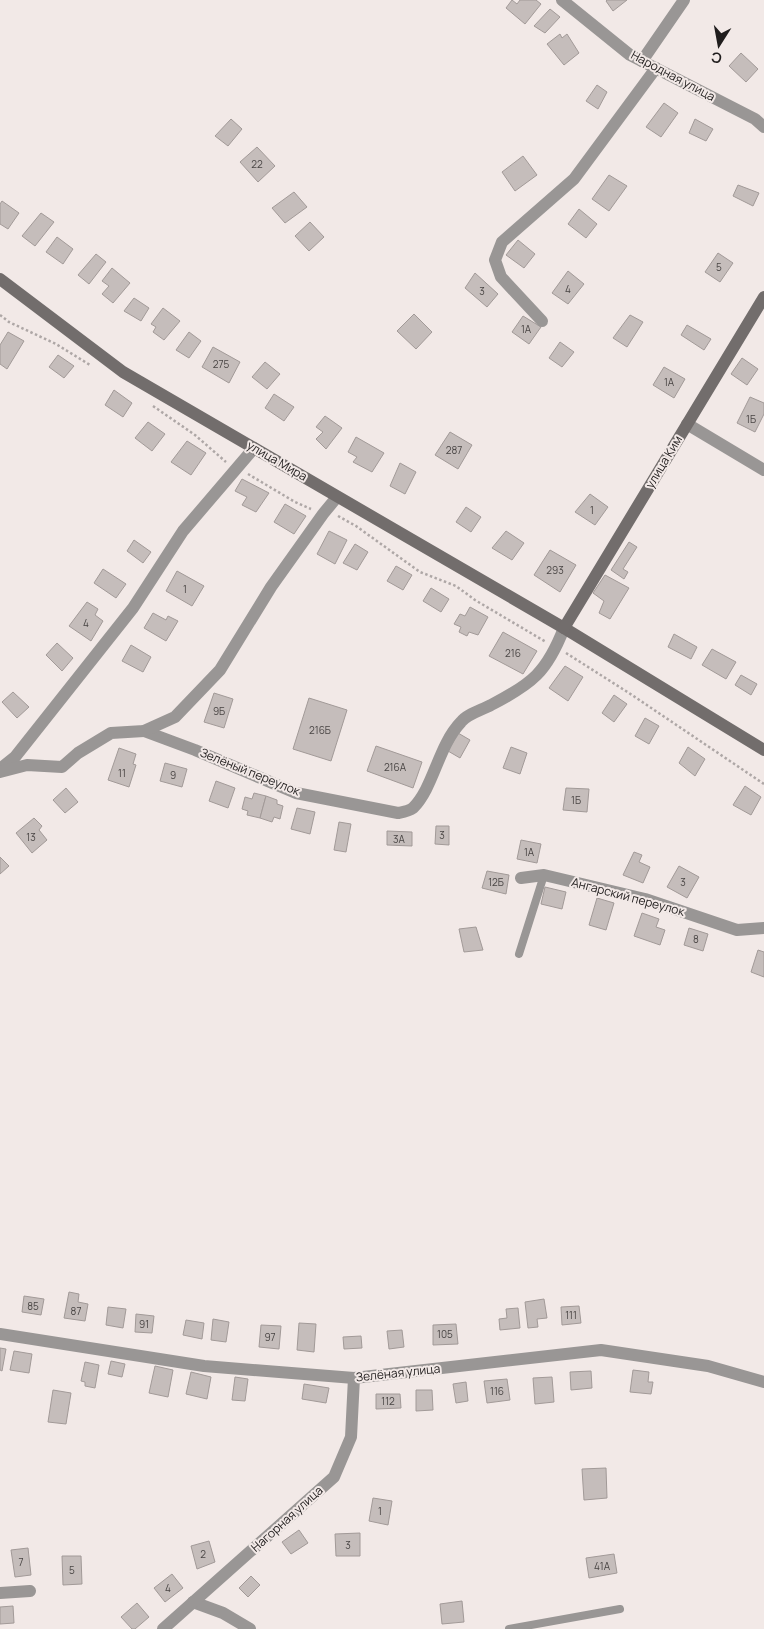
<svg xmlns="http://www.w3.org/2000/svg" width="764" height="1629" font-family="Manrope,sans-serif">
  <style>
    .building { fill: #c5bdbb; stroke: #a29a98 }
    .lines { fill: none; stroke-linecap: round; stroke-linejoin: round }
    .path { stroke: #aea7a6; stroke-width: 2.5; stroke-dasharray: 2.5 2.5; stroke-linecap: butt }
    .lane { stroke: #999695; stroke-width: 8 }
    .street { stroke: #999695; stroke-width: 12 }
    .secondary { stroke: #726d6c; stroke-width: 12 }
    .labels { text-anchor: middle; stroke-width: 4; stroke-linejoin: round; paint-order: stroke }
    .number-label { font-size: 10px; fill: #494544 }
    .street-label { font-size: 12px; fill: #201d1d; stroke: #f2e9e7 }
  </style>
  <rect width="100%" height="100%" fill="#f2e9e7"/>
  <!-- building -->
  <g class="building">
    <path d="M512,0L517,4L520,0H536L541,4L525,24L506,8Z"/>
    <path d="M607,0H627L613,11L606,1Z"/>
    <path d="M550,9L560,17L545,33L534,26Z"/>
    <path d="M560,34L562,38L567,34L579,53L564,65L547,44Z"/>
    <path d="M741,53L758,69L746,82L729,66Z"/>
    <path d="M597,85L607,92L598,109L586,101Z"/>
    <path d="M664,103L678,113L661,137L646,127Z"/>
    <path d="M231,119L242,129L228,146L215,136Z"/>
    <path d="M695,119L713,129L706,141L689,133Z"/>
    <path d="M257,147L275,166L258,182L240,162Z"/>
    <path d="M523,156L537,175L515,191L502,172Z"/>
    <path d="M609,175L627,186L609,211L592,199Z"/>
    <path d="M738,185L759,193L753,206L733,196Z"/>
    <path d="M294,192L307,207L285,223L272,208Z"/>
    <path d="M2,201L19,213L8,229L0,224V204Z"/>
    <path d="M579,209L597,224L586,238L568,224Z"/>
    <path d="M41,213L54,222L35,246L22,236Z"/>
    <path d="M310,222L324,237L309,251L295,236Z"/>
    <path d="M57,237L73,249L63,264L46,252Z"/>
    <path d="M518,240L535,254L524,268L506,255Z"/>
    <path d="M718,253L733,263L720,282L705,272Z"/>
    <path d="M96,254L106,262L89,284L78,275Z"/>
    <path d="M112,268L130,283L113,303L102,294L109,286L102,281Z"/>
    <path d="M568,271L584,284L568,304L552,293Z"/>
    <path d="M475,273L498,294L487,307L465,288Z"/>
    <path d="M134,298L149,308L141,321L124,311Z"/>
    <path d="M163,308L180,321L164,340L153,332L156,327L151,324Z"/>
    <path d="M414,314L432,332L416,349L397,331Z"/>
    <path d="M630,315L643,322L627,347L613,338Z"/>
    <path d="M523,316L541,327L529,344L512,332Z"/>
    <path d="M687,325L711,339L704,350L681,335Z"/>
    <path d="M8,332L24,341L7,369L0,364V345Z"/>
    <path d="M189,332L201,341L189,358L176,350Z"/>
    <path d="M560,342L574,352L562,367L549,358Z"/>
    <path d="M213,347L240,362L229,383L202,367Z"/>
    <path d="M58,355L74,366L64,378L49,367Z"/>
    <path d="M742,358L758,369L747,385L731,374Z"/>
    <path d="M265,362L280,374L267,389L252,377Z"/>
    <path d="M664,367L685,379L674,398L653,385Z"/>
    <path d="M114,390L132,403L123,417L105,405Z"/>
    <path d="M274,394L294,407L284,421L265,408Z"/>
    <path d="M750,397L764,403V414L755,432L737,423Z"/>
    <path d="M325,416L342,428L326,449L316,439L323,432L316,427Z"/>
    <path d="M148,422L165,434L152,451L135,438Z"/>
    <path d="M450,432L472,445L458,469L435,455Z"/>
    <path d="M356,437L384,453L372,472L353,462L357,457L348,452Z"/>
    <path d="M187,441L206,453L191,475L171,462Z"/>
    <path d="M400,463L416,472L405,494L390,486Z"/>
    <path d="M242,479L269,493L256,512L242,505L247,497L235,491Z"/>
    <path d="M590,494L608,507L595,525L575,512Z"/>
    <path d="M285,504L306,516L294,534L274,522Z"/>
    <path d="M466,507L481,517L471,532L456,522Z"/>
    <path d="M329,531L347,540L335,564L317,554Z"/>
    <path d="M506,531L524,543L512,560L492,548Z"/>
    <path d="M134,540L151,552L143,563L127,551Z"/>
    <path d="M629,542L637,547L623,569L628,572L624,579L611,570Z"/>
    <path d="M355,544L368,552L357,570L343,563Z"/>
    <path d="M550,550L576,565L560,592L534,575Z"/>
    <path d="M396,566L412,575L403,590L387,581Z"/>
    <path d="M103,569L126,584L116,598L94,583Z"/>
    <path d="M177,571L204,586L192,606L166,591Z"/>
    <path d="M605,575L629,588L610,619L599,613L604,601L593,593Z"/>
    <path d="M431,588L449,599L441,612L423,601Z"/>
    <path d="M87,602L98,609L95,615L103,621L91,641L69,626Z"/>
    <path d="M470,607L488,617L478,635L469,632L467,636L459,632L461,627L454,624L460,614L465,616Z"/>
    <path d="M153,613L166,620L168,616L178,621L166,641L144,628Z"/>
    <path d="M503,632L537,651L523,674L489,656Z"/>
    <path d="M674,634L697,647L691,659L668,647Z"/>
    <path d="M57,643L73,658L62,671L46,655Z"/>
    <path d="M131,645L151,657L143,672L122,661Z"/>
    <path d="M712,649L736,662L726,679L702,665Z"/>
    <path d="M565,666L583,677L568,701L549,688Z"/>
    <path d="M741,675L757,684L751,695L735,685Z"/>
    <path d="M13,692L29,707L17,718L2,702Z"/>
    <path d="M214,693L233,699L224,728L204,722Z"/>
    <path d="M614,695L627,704L614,722L602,713Z"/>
    <path d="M309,698L347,710L331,761L293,749Z"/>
    <path d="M645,718L659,726L649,744L635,736Z"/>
    <path d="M458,733L470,740L460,758L448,751Z"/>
    <path d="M376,746L422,762L413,788L367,771Z"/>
    <path d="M511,747L527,753L520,774L503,768Z"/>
    <path d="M688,747L705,759L695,776L679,763Z"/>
    <path d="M119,748L136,754L133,764L136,765L129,787L108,780Z"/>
    <path d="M165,763L187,769L182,787L160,781Z"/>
    <path d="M216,781L235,788L228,808L209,801Z"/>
    <path d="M745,786L761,797L751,815L733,805Z"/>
    <path d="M66,788L78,802L65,813L53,800Z"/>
    <path d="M566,788L589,789L587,812L563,810Z"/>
    <path d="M254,793L266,796L260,818L247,815L248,811L242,809L245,797L252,799Z"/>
    <path d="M266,796L277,800V804L283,806L280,819L274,817L272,822L260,818Z"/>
    <path d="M297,808L315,812L310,834L291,829Z"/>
    <path d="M34,818L42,826L39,830L47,840L32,853L16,833Z"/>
    <path d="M339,822L351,824L346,852L334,850Z"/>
    <path d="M436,826H449V845L435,844Z"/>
    <path d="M387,831L412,832V846L387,845Z"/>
    <path d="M521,840L541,844L537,863L517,859Z"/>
    <path d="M634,852L642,855L639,862L650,867L643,883L623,875Z"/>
    <path d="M0,857L9,866L0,874Z"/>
    <path d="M679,866L699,877L687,898L667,887Z"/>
    <path d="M487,871L509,875L506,894L482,888Z"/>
    <path d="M545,887L566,892L562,909L541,904Z"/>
    <path d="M597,898L614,903L606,930L589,925Z"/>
    <path d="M642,913L659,919L656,927L665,930L660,945L634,936Z"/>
    <path d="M476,927L483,950L464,952L459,929Z"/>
    <path d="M689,928L708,934L703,951L684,945Z"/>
    <path d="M758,950L764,952V977L751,972Z"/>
    <path d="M69,1292L79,1294L78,1302L88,1304L85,1321L64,1318Z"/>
    <path d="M24,1296L44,1299L41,1315L22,1312Z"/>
    <path d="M544,1299L547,1318L537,1319L538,1327L528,1328L525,1302Z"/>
    <path d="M579,1306L581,1323L562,1325L561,1307Z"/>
    <path d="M108,1307L126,1309L123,1328L106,1325Z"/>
    <path d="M518,1308L520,1328L500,1330L499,1319L507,1318L506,1309Z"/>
    <path d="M136,1314L154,1316L152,1333L135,1332Z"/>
    <path d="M213,1319L229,1322L226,1342L211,1340Z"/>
    <path d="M186,1320L204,1323L202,1339L183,1335Z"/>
    <path d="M299,1323L316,1324L314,1352L297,1350Z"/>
    <path d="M456,1324L458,1344L433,1345V1325Z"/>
    <path d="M261,1325L281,1326L279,1349L259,1347Z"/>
    <path d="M402,1330L404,1347L389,1349L387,1331Z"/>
    <path d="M361,1336L362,1348L344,1349L343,1337Z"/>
    <path d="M0,1348L6,1349L2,1371L0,1370Z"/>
    <path d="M14,1351L32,1354L29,1373L10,1370Z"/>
    <path d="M111,1361L125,1364L122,1377L108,1374Z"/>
    <path d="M85,1362L99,1365L95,1388L85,1386V1382L81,1381Z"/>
    <path d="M155,1366L173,1370L168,1397L149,1393Z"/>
    <path d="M633,1370L649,1372L648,1382H653L651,1394L630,1392Z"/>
    <path d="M591,1371L592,1388L571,1390L570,1372Z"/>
    <path d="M191,1372L211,1377L207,1399L186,1394Z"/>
    <path d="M235,1377L248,1379L245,1401L232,1400Z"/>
    <path d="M552,1377L554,1402L535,1404L533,1378Z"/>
    <path d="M507,1379L510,1400L487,1403L484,1381Z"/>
    <path d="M466,1382L468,1401L456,1403L453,1384Z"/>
    <path d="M304,1384L329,1388L326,1403L302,1399Z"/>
    <path d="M53,1390L71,1393L66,1424L48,1422Z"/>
    <path d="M416,1390H432L433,1410L416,1411Z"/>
    <path d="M376,1394H400L401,1408L376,1409Z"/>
    <path d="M606,1468L607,1498L584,1500L582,1469Z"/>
    <path d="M373,1498L392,1501L388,1525L369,1521Z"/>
    <path d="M299,1530L308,1543L291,1554L282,1542Z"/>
    <path d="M360,1533V1556H336L335,1534Z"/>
    <path d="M209,1541L215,1562L197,1569L191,1546Z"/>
    <path d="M28,1548L31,1575L15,1577L11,1550Z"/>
    <path d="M614,1554L617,1573L589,1578L586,1558Z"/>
    <path d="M62,1556H81L82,1584L63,1585Z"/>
    <path d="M172,1574L183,1588L165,1602L154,1588Z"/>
    <path d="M251,1576L260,1585L248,1597L239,1588Z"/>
    <path d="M462,1601L464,1622L442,1624L440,1604Z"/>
    <path d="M137,1603L149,1617L135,1629H132L121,1617Z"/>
    <path d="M13,1606L14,1623L0,1624V1607Z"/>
  </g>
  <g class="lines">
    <!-- path -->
    <g class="path">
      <path d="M0,315L9,322L56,344L90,365"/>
      <path d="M153,406L195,435L226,462"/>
      <path d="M248,474L295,502L311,509"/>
      <path d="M338,516L356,526L420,572L456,586L475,600L546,642"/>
      <path d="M566,653L629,693L764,784"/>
    </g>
    <!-- lane -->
    <g class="lane">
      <path d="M519,954L544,875"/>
      <path d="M509,1629L620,1609"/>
    </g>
    <!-- street -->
    <g class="street">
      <path d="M562,0L630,55L755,119L764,127"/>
      <path d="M642,61L684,0"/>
      <path d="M542,321L501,277L495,260L502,242L574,179L656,68"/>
      <path d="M687,424L764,470"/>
      <path d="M144,731L195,750L296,793L398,813C403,812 409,811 413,808C434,787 438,746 461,722C467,714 482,710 491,705C532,684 547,672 564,628"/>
      <path d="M0,769L15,757L133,608L183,531L254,448"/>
      <path d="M0,772L27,765L62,767L78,753L111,733L144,731L175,717L220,670L271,587L323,514L337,497"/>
      <path d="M521,878L544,875L645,899L737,930L764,928"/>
      <path d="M0,1334L204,1366L354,1378L601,1350L708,1366L764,1382"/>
      <path d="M0,1593L30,1591"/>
      <path d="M193,1602L223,1613L250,1629"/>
      <path d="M163,1629L334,1477L351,1437L354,1378"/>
    </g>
    <!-- secondary -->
    <g class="secondary">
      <path d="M0,279L123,372L564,628L764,750"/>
      <path d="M564,628L764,297"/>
    </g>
  </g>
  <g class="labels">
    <!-- number labels -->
    <g class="number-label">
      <text x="257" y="168">22</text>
      <text x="719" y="271">5</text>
      <text x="568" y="293">4</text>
      <text x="482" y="295">3</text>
      <text x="526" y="333">1А</text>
      <text x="221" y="368">275</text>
      <text x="669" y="386">1А</text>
      <text x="751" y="423">1Б</text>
      <text x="454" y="454">287</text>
      <text x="592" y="514">1</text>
      <text x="555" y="574">293</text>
      <text x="185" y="593">1</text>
      <text x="86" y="627">4</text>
      <text x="513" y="657">216</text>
      <text x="219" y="715">9Б</text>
      <text x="320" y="734">216Б</text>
      <text x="395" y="771">216А</text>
      <text x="122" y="777">11</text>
      <text x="173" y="779">9</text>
      <text x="576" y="804">1Б</text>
      <text x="442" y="839">3</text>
      <text x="31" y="841">13</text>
      <text x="399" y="843">3А</text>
      <text x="529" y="856">1А</text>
      <text x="496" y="886">12Б</text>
      <text x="683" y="886">3</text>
      <text x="696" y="943">8</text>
      <text x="33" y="1310">85</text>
      <text x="76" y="1315">87</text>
      <text x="571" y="1319">111</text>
      <text x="144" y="1328">91</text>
      <text x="445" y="1338">105</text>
      <text x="270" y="1341">97</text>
      <text x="497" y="1395">116</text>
      <text x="388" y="1405">112</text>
      <text x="380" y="1515">1</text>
      <text x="348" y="1549">3</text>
      <text x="203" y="1558">2</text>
      <text x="21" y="1566">7</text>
      <text x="602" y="1570">41А</text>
      <text x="72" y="1574">5</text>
      <text x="168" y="1592">4</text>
    </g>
    <!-- street labels -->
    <g class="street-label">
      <text transform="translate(673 76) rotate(28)" y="4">Народная улица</text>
      <text transform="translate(277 461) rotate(30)" y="4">улица Мира</text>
      <text transform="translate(664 462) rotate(-59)" y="4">улица Ким</text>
      <text transform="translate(250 772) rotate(22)" y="4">Зелёный переулок</text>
      <text transform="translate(628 897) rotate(15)" y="4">Ангарский переулок</text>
      <text transform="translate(398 1373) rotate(-6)" y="4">Зелёная улица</text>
      <text transform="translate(287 1519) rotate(-42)" y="4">Нагорная улица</text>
    </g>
  </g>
  <!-- north arrow -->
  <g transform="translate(719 45) rotate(191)" stroke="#f2e9e7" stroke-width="4" paint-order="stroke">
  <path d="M0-4L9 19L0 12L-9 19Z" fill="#201d1d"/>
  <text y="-8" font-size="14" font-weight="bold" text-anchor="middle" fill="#201d1d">С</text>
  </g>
</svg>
